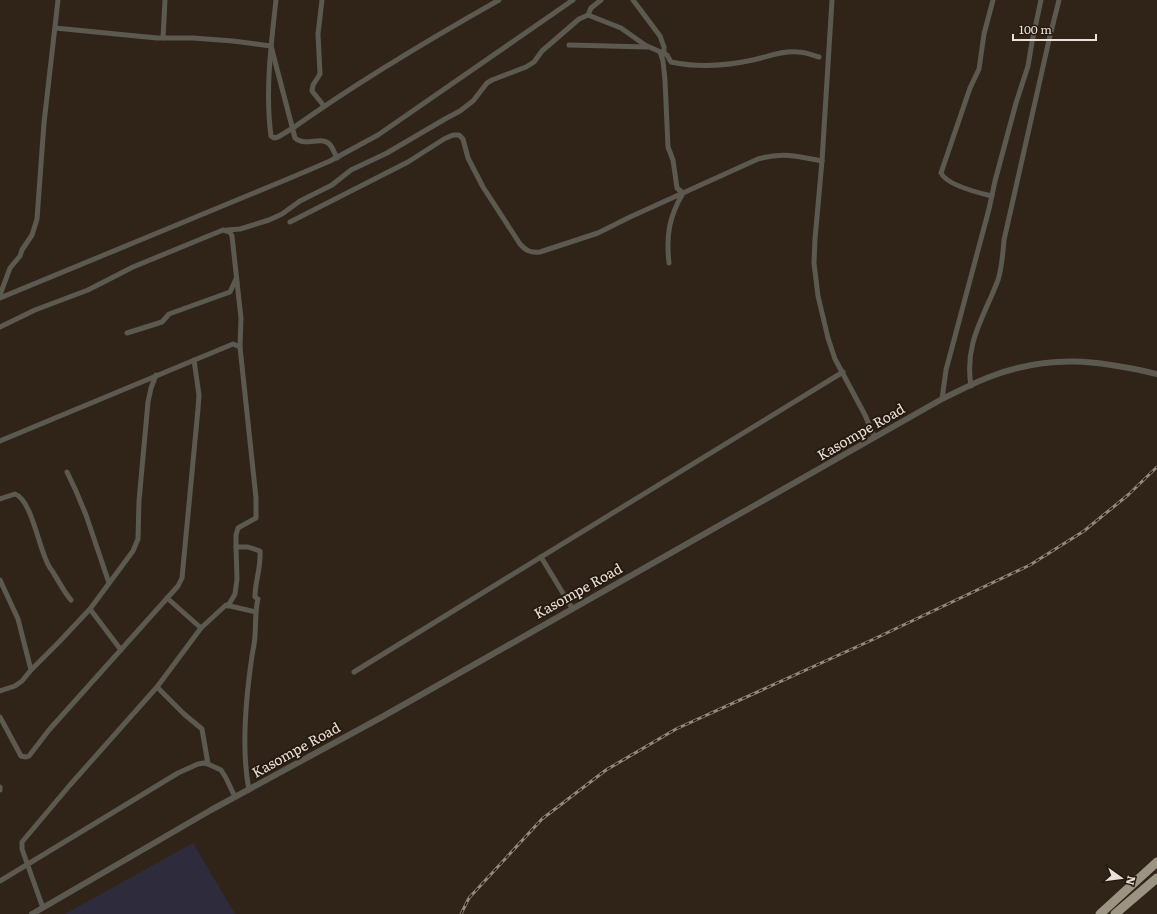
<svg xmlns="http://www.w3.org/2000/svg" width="1157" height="914" font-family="Literata,serif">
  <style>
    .industrial { fill: #2e2b3c }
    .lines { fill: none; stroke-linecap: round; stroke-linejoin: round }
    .minor { stroke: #5c5951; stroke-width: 5 }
    .tertiary { stroke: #5c5951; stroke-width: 6 }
    .trunk { stroke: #9c9483; stroke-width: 9 }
    .rail-casing { stroke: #93887f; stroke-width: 3 }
    .rail { stroke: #261a0f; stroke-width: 1.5; stroke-dasharray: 4.5; stroke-linecap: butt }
    .labels { text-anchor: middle; stroke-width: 4; stroke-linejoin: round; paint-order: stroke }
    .street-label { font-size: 14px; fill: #eae1da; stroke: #261a0f }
  </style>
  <rect width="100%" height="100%" fill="#302418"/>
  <!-- industrial -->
  <path class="industrial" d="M193,843L235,914H65Z"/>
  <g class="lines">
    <!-- minor -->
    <g class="minor">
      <path d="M276,0C271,45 265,92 271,136L274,138L278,137L293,128C359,81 428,40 499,0"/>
      <path d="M322,0L318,34L320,74L313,85L312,91L324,106"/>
      <path d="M633,0L660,36L664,47V54"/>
      <path d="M832,0L822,161L815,239L814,263L818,296L828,338L835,359L865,415L874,436"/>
      <path d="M588,15L621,28L645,45L667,55L671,62C699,68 725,66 753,60C767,57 783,50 798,52C805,52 812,55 819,57"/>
      <path d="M55,28L157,38H193L233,41L271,46L295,138C306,148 323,134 331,146C333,149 335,154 337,158"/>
      <path d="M163,38L165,0"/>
      <path d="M569,45L648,47"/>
      <path d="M660,52L663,61L665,80L668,147L673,160L677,188L683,193C669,217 666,235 669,263"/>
      <path d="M992,196C979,193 947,185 941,173L970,88L979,69L984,34L993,0"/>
      <path d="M290,222L408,162L444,139L453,135H459L463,139L468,158L483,187L520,244C526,251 531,253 540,252L598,233L630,217L758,159C782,152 798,156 822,161"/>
      <path d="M227,230L240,229L269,220L282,214L300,201L332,185L351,170L387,153L445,119L460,111L473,101L487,83L492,80L526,67L534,62L542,51L579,19L588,15L591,8L601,0"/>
      <path d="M0,295L10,268L20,256L22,250L32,235L37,219L44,123L58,0"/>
      <path d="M0,298L295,176L330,161L378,135L573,0"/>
      <path d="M0,327L35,310L88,290L133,267L223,230L230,232L232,236L241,318L240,347"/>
      <path d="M127,333L162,322L169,314L230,292L236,279"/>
      <path d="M971,386C964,343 984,317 998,280C1002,267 1003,253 1004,240L1049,40L1059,0"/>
      <path d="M942,399L946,370L989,209L995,181L1016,103L1028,66L1032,42L1041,0"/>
      <path d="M0,441L233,344L240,347L256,498V518L238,528L236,535V547H248L260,551C261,570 255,580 255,597L258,599C255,610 256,623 255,635C255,642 253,649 252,656C246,697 241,750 249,790"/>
      <path d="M67,472L76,491L86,515L109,583"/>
      <path d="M0,499L15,494C32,500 39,550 49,566C50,569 53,571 54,574C60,583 64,592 71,600"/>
      <path d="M541,557L572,608"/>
      <path d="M0,580L18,619L31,670"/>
      <path d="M228,606L235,594L237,579L236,547"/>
      <path d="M90,609L121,650"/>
      <path d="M201,628L226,605L256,612"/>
      <path d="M354,672C517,572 679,471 843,372"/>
      <path d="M157,687L184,714L202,729L208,764"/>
      <path d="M0,691L15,686L22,681L31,670L59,642L90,609L133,551L138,539L139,501L148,402L151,388L156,375"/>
      <path d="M0,717L21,756L26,757L29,756L49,730L178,586L182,578L198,409L199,395L194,360"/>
      <path d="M0,787V790"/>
      <path d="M0,881L178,773L198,764L204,763L208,764L221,770L226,778L235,797"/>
      <path d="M43,908L22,849V842L70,785L157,687L201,628L167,598"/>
    </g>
    <!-- tertiary -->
    <path class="tertiary" d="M32,914L211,810L382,717L942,399C959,391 975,382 992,376C1050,354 1098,360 1157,374"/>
    <!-- trunk -->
    <g class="trunk">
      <path d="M1100,914L1157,862"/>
      <path d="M1115,914L1157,878"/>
    </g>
    <!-- rail casing -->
    <g class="rail-casing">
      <path id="rail" d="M461,914L469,898L542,819L606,770L676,729L874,639L1030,565L1084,531L1128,495L1157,467"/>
    </g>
    <!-- rail -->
    <use href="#rail" class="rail"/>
  </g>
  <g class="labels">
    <!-- street labels -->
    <g class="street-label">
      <text transform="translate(861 432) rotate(-30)" y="5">Kasompe Road</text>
      <text transform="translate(578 591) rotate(-29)" y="5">Kasompe Road</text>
      <text transform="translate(296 750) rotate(-29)" y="5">Kasompe Road</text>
    </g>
  </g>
  <!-- north arrow -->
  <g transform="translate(1121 878) rotate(104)" stroke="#261a0f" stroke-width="3" paint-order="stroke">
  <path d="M0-3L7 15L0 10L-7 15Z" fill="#eae1da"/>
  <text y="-6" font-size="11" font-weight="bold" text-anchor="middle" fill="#eae1da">N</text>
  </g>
  <!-- scale -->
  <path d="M1013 34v6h83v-6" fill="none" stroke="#eae1da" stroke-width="2"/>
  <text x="1019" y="34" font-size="12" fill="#eae1da" stroke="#261a0f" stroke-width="3" paint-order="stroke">100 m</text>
</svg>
